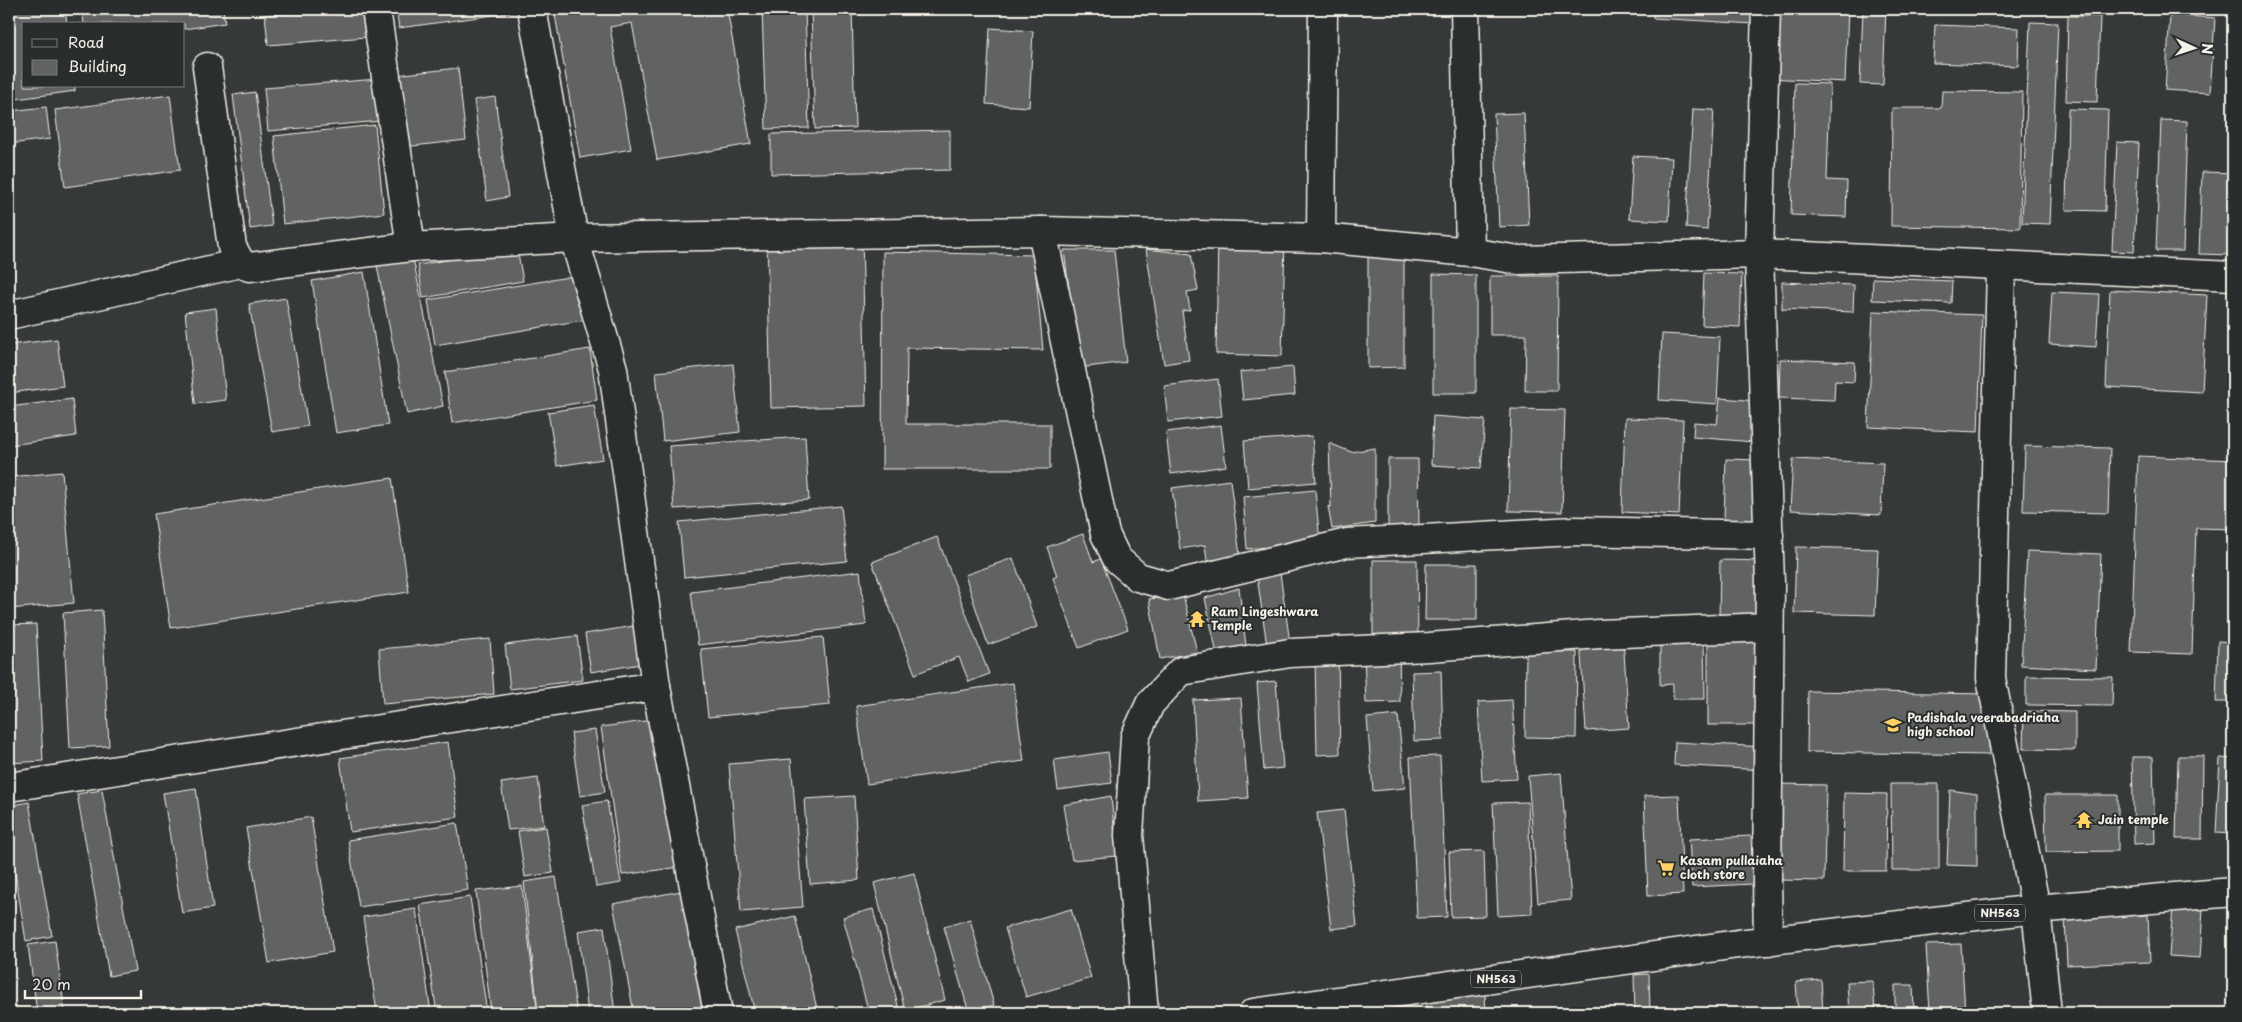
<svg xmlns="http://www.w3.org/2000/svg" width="2242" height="1022" font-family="'Playpen Sans',sans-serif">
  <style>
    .building { fill: #616362; stroke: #f4f1e8 }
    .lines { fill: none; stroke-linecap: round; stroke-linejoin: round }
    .minor-casing { stroke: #f4f1e8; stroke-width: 31 }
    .highway-casing { stroke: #f4f1e8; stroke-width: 31 }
    .minor { stroke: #2a2d2e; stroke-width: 28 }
    .highway { stroke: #2a2d2e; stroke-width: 28 }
    .labels { text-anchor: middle; stroke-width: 4; stroke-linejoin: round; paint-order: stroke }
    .shield { fill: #2a2d2e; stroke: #b7b6b0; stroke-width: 1 }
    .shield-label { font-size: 11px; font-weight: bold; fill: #f4f1e8 }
    .poi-label { font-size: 12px; font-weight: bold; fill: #f4f1e8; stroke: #2a2d2e; text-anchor: start }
  </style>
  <rect width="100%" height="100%" fill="#363939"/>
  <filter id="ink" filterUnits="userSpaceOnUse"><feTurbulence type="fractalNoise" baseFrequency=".02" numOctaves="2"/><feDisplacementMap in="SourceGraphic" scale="10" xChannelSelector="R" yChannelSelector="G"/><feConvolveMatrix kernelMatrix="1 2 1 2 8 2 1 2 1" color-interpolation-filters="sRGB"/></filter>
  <g filter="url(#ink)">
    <!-- building -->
    <g class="building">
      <path d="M9,9H65L67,24H24V86H75V91L9,100Z"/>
      <path d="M82,9H223L225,23L184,29V24H84Z"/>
      <path d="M351,9H363L366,37L268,45L265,15Z"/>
      <path d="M396,9H522L523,11L399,28Z"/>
      <path d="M554,9H727L751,144L657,160L632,23L610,27L631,149L580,158Z"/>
      <path d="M762,9H805L809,128L766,129Z"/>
      <path d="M811,9H852L855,128L815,129Z"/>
      <path d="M1654,9H1756L1755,24L1653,18Z"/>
      <path d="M1771,9H1848L1845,82L1767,78Z"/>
      <path d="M1863,9H1886L1883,85L1860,84Z"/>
      <path d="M2170,15L2215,18L2210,93L2165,90Z"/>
      <path d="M2068,16H2100L2097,102L2066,101Z"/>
      <path d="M2030,22L2058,23L2050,224L2022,223Z"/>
      <path d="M1935,25L2019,28L2018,66L1933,63Z"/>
      <path d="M990,28L1033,31L1029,107L986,104Z"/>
      <path d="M458,68L466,140L404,147L396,75Z"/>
      <path d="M378,79L381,121L268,131L264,88Z"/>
      <path d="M1795,83L1830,84L1827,180L1847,181L1846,217L1791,215Z"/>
      <path d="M1942,91L2022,92L2020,228L1891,226L1892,108H1941Z"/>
      <path d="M255,92L272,226L250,229L233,95Z"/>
      <path d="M170,95L180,170L65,187L55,110Z"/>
      <path d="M495,97L508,197L487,201L474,100Z"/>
      <path d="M46,107L50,139L9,144V111Z"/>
      <path d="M1693,109L1714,110L1707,230L1686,228Z"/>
      <path d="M2068,109L2108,110L2105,211L2066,210Z"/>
      <path d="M1524,113L1529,225L1499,227L1494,114Z"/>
      <path d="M2161,120L2187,121L2183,251H2156Z"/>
      <path d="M375,125L384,213L283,224L274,136Z"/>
      <path d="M950,130V170L771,174V134Z"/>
      <path d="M2117,142L2139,143L2134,252L2112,251Z"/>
      <path d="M1633,156L1672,158L1669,221L1629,219Z"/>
      <path d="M2202,172L2233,173V255L2199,254Z"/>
      <path d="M862,236L866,406L771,408L767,238Z"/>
      <path d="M1218,238L1285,239L1282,356L1216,354Z"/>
      <path d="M517,248L523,281L423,298L418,265Z"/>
      <path d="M1404,248V367L1368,368V249Z"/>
      <path d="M1146,249L1191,254L1198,290L1187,292L1190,310L1182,311L1189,360L1164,364Z"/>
      <path d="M1064,250H1114L1126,362L1079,368Z"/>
      <path d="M883,252L1034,255L1043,350L907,348L906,424H1050V469H882Z"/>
      <path d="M413,258L443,406L407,414L377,266Z"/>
      <path d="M364,272L388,425L336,433L312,281Z"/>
      <path d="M1704,273L1742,274L1740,327L1702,325Z"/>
      <path d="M1433,274L1476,275V393H1433Z"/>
      <path d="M581,275L589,319L435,345L428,300Z"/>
      <path d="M1490,276H1558L1557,391H1525L1526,335H1490Z"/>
      <path d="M1873,278L1952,281L1951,303L1872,300Z"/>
      <path d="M1782,282L1854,285L1853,312L1782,309Z"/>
      <path d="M2110,290L2207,295L2202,392L2106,387Z"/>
      <path d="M2052,292L2099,294L2096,347L2049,344Z"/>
      <path d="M286,298L308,426L272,432L249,304Z"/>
      <path d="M216,308L226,400L195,404L185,312Z"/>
      <path d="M1873,311L1982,315L1978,432L1868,427Z"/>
      <path d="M1662,334L1720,337L1717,404L1659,400Z"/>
      <path d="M57,339L63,386L9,393V345Z"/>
      <path d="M590,349L597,400L452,423L445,372Z"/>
      <path d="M1780,359L1855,362L1854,382L1835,381L1834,400L1779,398Z"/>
      <path d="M733,364L740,432L663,441L656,372Z"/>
      <path d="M1293,367L1295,395L1243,400L1240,372Z"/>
      <path d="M1218,379L1222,416L1168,422L1164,386Z"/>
      <path d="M1720,398L1758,401L1754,442L1693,437L1694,422L1717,424Z"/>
      <path d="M72,399L76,436L10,445L9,407Z"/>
      <path d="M594,405L603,459L557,466L548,412Z"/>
      <path d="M1511,409L1565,410L1562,512L1508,511Z"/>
      <path d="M1433,416L1485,420L1481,468L1431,465Z"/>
      <path d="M1625,418L1683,420L1679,515L1622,512Z"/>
      <path d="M1221,425L1226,466L1171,474L1166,432Z"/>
      <path d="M1312,436L1316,482L1248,488L1244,441Z"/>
      <path d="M805,437L809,500L674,509L669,446Z"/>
      <path d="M1329,443L1351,452L1375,448V523L1332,529L1328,506L1331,507Z"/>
      <path d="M2025,446L2110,448L2108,513L2023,511Z"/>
      <path d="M2138,456L2233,460V529L2196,528L2192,654L2131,652Z"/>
      <path d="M1388,459H1418L1419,527H1388Z"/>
      <path d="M1726,459L1758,460L1756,521L1724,520Z"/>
      <path d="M1793,459L1883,463L1881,515L1790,510Z"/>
      <path d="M62,472L74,603L9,609V477Z"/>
      <path d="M392,478L409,592L171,628L154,514Z"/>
      <path d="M1230,480L1240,556L1207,561L1205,545L1180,549L1172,488Z"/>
      <path d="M1315,490L1320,542L1247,549L1243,497Z"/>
      <path d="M841,506L847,561L684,577L679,522Z"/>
      <path d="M1083,534L1093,562L1101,559L1128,629L1079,648L1053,578L1057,576L1047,547Z"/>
      <path d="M937,537L989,674L969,682L959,657L915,674L872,562Z"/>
      <path d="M1796,547L1878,549L1875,615L1794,613Z"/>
      <path d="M2027,551L2101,554L2096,669L2021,665Z"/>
      <path d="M1013,558L1037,627L988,645L965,575Z"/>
      <path d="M1373,560H1417L1418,641H1373Z"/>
      <path d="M1720,560L1766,561L1765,621L1719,620Z"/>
      <path d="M1426,564H1477V620H1425Z"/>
      <path d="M860,571L866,625L698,645L691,592Z"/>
      <path d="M1280,573L1290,643L1267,646L1257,576Z"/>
      <path d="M1239,588L1246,646L1216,650L1205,598Z"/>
      <path d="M1183,595L1197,652L1160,659L1149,599Z"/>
      <path d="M102,610L109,746L70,748L63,613Z"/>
      <path d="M36,624L43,761L9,763V625Z"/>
      <path d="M640,625L647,663L591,672L585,634Z"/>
      <rect x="1708" y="632" width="53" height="93"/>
      <path d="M577,636L583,680L510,689L505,645Z"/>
      <path d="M823,637L830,705L708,717L701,649Z"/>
      <path d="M1623,637L1629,728L1586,731L1580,640Z"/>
      <path d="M490,639L494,694L383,704L379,649Z"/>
      <path d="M2218,641L2233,642V702H2216Z"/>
      <path d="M1704,643L1705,699H1673V684L1660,685V644Z"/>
      <path d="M1526,651L1577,652L1576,738L1525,737Z"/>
      <path d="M1399,653L1400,702L1366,703L1364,654Z"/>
      <path d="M1338,657L1340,754L1317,755L1315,658Z"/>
      <path d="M1441,671L1443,740L1414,741L1412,672Z"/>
      <path d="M2026,676L2113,677L2112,706L2026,705Z"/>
      <path d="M1276,681L1283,768L1264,770L1257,683Z"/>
      <path d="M1013,683L1024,761L867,784L856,706Z"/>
      <path d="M1808,691L1990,694L1989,755L1807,752Z"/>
      <path d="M1241,698L1248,798L1198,801L1193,700Z"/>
      <path d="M1512,700L1517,779L1482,781L1478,702Z"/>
      <path d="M2024,711L2075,712V750L2023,749Z"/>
      <path d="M1398,715L1405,788L1373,791L1367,718Z"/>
      <path d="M660,719L680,867L622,875L601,727Z"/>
      <path d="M595,730L605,792L580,796L571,733Z"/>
      <path d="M448,742L458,817L350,832L340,758Z"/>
      <path d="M1675,742L1765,747L1764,770L1674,765Z"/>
      <path d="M1108,752L1112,783L1058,790L1054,760Z"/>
      <path d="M1440,756L1447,917L1417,918L1410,757Z"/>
      <path d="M2178,756H2203L2202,839H2176Z"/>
      <path d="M2132,757H2153L2155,843L2134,844Z"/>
      <path d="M2220,758L2233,759V834L2216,833Z"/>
      <path d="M791,759L803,907L741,912L729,764Z"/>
      <path d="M1561,773L1571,900L1538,903L1528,776Z"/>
      <path d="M538,778L544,826L508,830L501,783Z"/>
      <path d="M1780,784L1826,785L1824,881L1779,880Z"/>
      <path d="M1891,784H1939V870H1892Z"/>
      <path d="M196,788L213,908L182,913L163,793Z"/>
      <path d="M102,790L135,971L109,976L77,794Z"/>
      <path d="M1950,790L1977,794V866L1947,865Z"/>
      <path d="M1844,793L1887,794L1886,871H1843Z"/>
      <path d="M1679,795L1683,894L1648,896L1644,796Z"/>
      <path d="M2045,795H2118V851L2046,852Z"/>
      <path d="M854,796L859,880L810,884L804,799Z"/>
      <path d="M1111,796L1117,856L1072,860L1063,805Z"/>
      <path d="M607,801L621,883L596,887L582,805Z"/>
      <path d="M29,802L52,936L26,941L9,836V806Z"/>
      <path d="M1528,802L1532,914L1498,916L1493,803Z"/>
      <path d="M1344,810L1357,926L1331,929L1317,813Z"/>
      <path d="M311,817L333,952L269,963L246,828Z"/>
      <path d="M457,823L468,890L359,907L348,840Z"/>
      <path d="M546,827L553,873L525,877L518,831Z"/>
      <path d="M1751,836L1753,884L1692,887L1689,839Z"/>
      <path d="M1484,851L1486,916L1451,917L1449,852Z"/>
      <path d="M914,873L945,1000L905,1011L874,883Z"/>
      <path d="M556,877L577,1013H538L524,882Z"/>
      <path d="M522,886L537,1007L491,1012L476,891Z"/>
      <path d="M681,891L705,1013H634L613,904Z"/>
      <path d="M470,897L487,1013H437L420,905Z"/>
      <path d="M2173,907L2203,908L2200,958L2169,956Z"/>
      <path d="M416,909L431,1013H377L363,917Z"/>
      <path d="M873,909L900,1013H869L843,917Z"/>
      <path d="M1071,909L1091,978L1026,997L1005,928Z"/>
      <path d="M2148,915L2150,962L2067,965L2065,918Z"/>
      <path d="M795,916L818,1013H755L735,930Z"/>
      <path d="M970,919L994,1005L969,1013L944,927Z"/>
      <path d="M604,927L615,1013H588L578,931Z"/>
      <path d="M55,941L65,1013H37L28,945Z"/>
      <path d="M1961,944L1965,1013H1930L1926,945Z"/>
      <path d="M1649,974L1650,1013H1635L1634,975Z"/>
      <path d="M1821,980L1823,1013H1798L1796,982Z"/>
      <path d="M1873,981L1875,1013H1849L1847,982Z"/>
      <path d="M1895,985H1913L1914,1013H1895Z"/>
      <path d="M1485,994L1486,1013H1427V996Z"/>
    </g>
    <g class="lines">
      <!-- minor casing -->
      <g class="minor-casing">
        <g id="minor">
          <path d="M376,9L411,247"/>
          <path d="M532,9L574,238L613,369L656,686L718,1013"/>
          <path d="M1465,9L1470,252"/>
          <path d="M1766,9L1759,254L1770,583L1767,879L1768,941"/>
          <path d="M207,67L232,247L241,263L249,267L411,247L574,238L1042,231L1321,238L1470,252L1519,260L1759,254L2233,276"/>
          <path d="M1042,231L1105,534L1117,559L1138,577L1169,586L1347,543L1575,531L1769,535"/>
          <path d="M1321,238L1323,9"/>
          <path d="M2001,267L1991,678L2036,909L2047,1013"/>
          <path d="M9,315L241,263"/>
          <path d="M9,787L656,686"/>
          <path d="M1144,1013L1129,835L1135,737L1150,704L1181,671L1290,653L1429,647L1599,634L1769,627"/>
        </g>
      </g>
      <!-- highway casing -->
      <g class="highway-casing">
        <path id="highway" d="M1253,1013L1738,944L2036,909L2233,892"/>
      </g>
      <!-- minor -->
      <use href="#minor" class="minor"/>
      <!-- highway -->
      <use href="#highway" class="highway"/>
    </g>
  </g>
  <!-- icons -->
  <defs>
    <g id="temple-bare" transform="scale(1.35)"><path d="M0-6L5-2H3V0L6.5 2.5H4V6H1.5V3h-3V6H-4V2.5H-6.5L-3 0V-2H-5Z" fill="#ffd166" stroke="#2a2d2e" stroke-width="2.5" paint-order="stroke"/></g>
    <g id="school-bare" transform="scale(1.35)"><path d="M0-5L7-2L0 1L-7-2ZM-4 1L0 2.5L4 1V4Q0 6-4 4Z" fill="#ffd166" stroke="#2a2d2e" stroke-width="2.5" paint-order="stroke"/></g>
    <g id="supermarket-bare" transform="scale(1.35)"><path d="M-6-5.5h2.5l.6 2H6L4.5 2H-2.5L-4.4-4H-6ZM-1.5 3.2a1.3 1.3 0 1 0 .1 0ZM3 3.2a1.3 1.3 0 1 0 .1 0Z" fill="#ffd166" stroke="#2a2d2e" stroke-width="2.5" paint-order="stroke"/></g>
  </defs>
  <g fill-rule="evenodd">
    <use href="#temple-bare" x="1197" y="619"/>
    <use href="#school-bare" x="1893" y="725"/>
    <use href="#temple-bare" x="2084" y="820"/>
    <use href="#supermarket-bare" x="1666" y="868"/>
  </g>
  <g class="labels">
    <!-- shield labels -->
    <g class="shield">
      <rect x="1975" y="904.5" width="50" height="17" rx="4"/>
      <rect x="1471" y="970.5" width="50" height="17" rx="4"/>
    </g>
    <g class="shield-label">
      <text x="2000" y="917">NH563</text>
      <text x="1496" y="983">NH563</text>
    </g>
    <!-- poi labels -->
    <g class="poi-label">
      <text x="1211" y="616">Ram Lingeshwara<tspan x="1211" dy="14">Temple</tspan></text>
      <text x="1907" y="722">Padishala veerabadriaha<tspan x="1907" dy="14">high school</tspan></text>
      <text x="2098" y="824">Jain temple</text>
      <text x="1680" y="865">Kasam pullaiaha<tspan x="1680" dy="14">cloth store</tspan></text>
    </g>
  </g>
  <!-- margin -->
  <rect width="2242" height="1022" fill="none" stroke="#2a2d2e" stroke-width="30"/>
  <rect x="15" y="15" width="2212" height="992" fill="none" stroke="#f4f1e8" stroke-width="2" filter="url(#ink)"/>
  <!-- legend -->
  <rect x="22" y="22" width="162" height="65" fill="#2a2d2e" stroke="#7b7b78"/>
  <rect x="32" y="39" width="25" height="8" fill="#2a2d2e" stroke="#7b7b78"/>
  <text x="68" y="48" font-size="15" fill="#f4f1e8">Road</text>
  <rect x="32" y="60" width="25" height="15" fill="#616362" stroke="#7b7b78"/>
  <text x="68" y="72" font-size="15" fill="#f4f1e8">Building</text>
  <!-- north arrow -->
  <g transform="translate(2194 48) rotate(93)" stroke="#2a2d2e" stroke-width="4" paint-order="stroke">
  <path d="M0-4L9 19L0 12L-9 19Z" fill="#f4f1e8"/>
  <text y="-8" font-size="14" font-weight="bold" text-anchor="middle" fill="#f4f1e8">N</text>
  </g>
  <!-- scale -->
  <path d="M25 990v8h116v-8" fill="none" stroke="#f4f1e8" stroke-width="2.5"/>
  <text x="32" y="990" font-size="15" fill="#f4f1e8" stroke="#2a2d2e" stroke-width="4" paint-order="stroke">20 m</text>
</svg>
